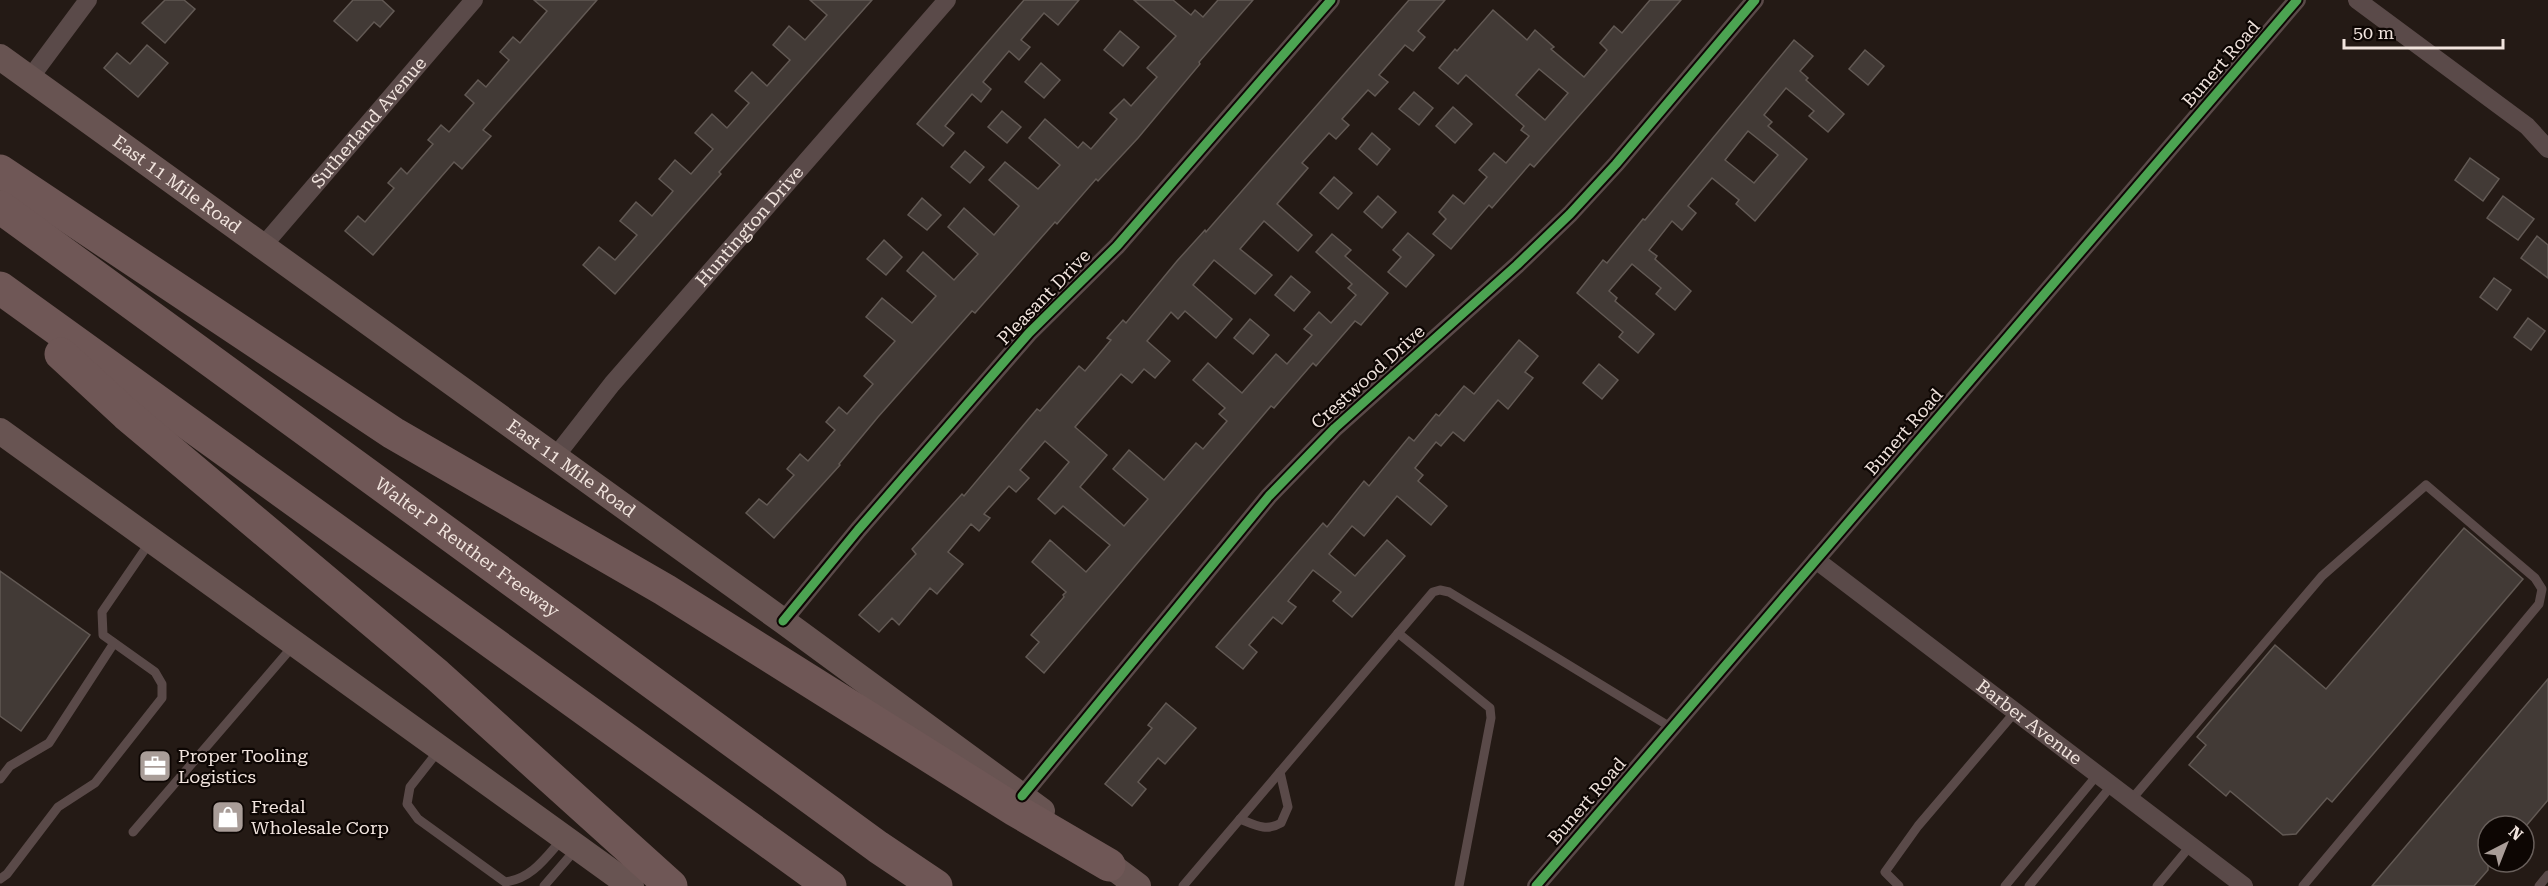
<svg xmlns="http://www.w3.org/2000/svg" width="2548" height="886" font-family="'Roboto Serif',serif">
  <style>
    .building { fill: #423a36; stroke: #625954; stroke-width: 1.5; fill-rule: evenodd }
    .lines { fill: none; stroke-linecap: round; stroke-linejoin: round }
    .service { stroke: #5a4a49; stroke-width: 9 }
    .minor { stroke: #5a4a49; stroke-width: 18 }
    .secondary { stroke: #685452; stroke-width: 26 }
    .motorway { stroke: #6f5756; stroke-width: 33 }
    .cycleway-casing { stroke: #0d0603; stroke-width: 13 }
    .cycleway { stroke: #4ca352; stroke-width: 9 }
    .labels { text-anchor: middle; stroke-width: 4.5; stroke-linejoin: round; paint-order: stroke }
    .street-label { font-size: 18px; fill: #f1e4de; stroke: #0d0603 }
    .poi-label { font-size: 18px; fill: #f1e4de; stroke: #0d0603; text-anchor: start }
  </style>
  <rect width="100%" height="100%" fill="#241a15"/>
  <!-- building -->
  <g class="building">
    <path d="M165,0H184L195,9L165,43L142,23Z"/>
    <path d="M353,0H382L394,11L380,27L374,22L357,41L334,21Z"/>
    <path d="M534,0H597L483,130L491,136L462,169L454,162L373,255L345,231L358,216L365,222L394,188L388,183L401,168L407,174L433,144L428,140L441,125L449,132L474,103L465,95L478,80L486,87L509,60L500,52L513,37L520,43L547,11Z"/>
    <path d="M810,0H872L719,172L721,174L615,294L583,265L599,247L615,260L637,235L620,221L636,202L652,216L673,191L659,179L675,160L691,174L713,149L695,133L712,114L727,128L749,103L735,91L752,72L767,86L790,60L773,45L789,26L805,40L827,15Z"/>
    <path d="M1024,0H1079L1058,25L1044,13L1021,40L1030,47L1019,60L1009,51L983,82L991,89L981,102L972,94L945,126L954,133L943,146L917,124Z"/>
    <path d="M1134,0H1173L1191,15L1195,10L1203,17L1218,0H1253L1199,62L1200,64L1138,138L1098,181L1096,179L1057,224L1055,222L975,313L972,311L878,417L839,464L840,465L774,538L746,513L759,499L767,505L794,475L787,469L800,454L808,461L835,430L826,422L839,407L847,414L873,384L864,376L895,341L866,317L882,298L912,323L936,296L907,271L923,252L954,280L978,254L948,227L964,208L994,235L1019,206L989,180L1005,162L1038,189L1060,165L1029,138L1045,119L1078,148L1083,142L1091,149L1117,119L1110,113L1124,99L1131,106L1157,77L1147,68L1176,36Z"/>
    <path d="M1409,0H1445L1418,31L1425,37L1413,51L1405,45L1379,75L1388,82L1375,96L1368,90L1342,119L1349,125L1336,139L1329,133L1302,163L1308,168L1277,204L1312,235L1298,251L1264,221L1240,249L1272,275L1255,294L1214,260L1193,285L1232,319L1216,338L1185,311L1178,319L1171,312L1147,341L1170,361L1155,378L1144,369L1132,383L1121,374L1075,427L1107,455L1080,487L1124,526L1148,499L1113,469L1129,450L1164,480L1196,443L1203,449L1227,421L1219,414L1225,408L1193,380L1208,363L1242,393L1276,354L1287,364L1312,335L1304,329L1319,312L1331,323L1356,295L1348,288L1352,284L1316,252L1332,234L1351,250L1345,256L1388,293L1361,325L1355,321L1316,366L1313,363L1274,408L1271,406L1044,673L1026,657L1039,642L1031,635L1064,597L1063,595L1066,592L1032,562L1050,540L1086,572L1110,545L1063,506L1055,514L1038,499L1069,462L1045,441L1020,470L1029,478L1016,492L1009,486L984,514L990,518L979,531L971,524L948,552L963,564L937,594L930,588L899,625L892,618L879,632L859,615L916,554L912,549L962,494L964,496L1037,409L1040,411L1079,366L1085,371L1111,340L1107,338L1123,320L1126,323L1177,261L1205,230L1206,232Z"/>
    <path d="M1650,0H1681L1534,167L1530,164L1492,208L1489,205L1451,249L1433,234L1446,219L1439,212L1453,195L1464,204L1487,177L1479,170L1494,153L1506,163L1529,136L1521,130L1524,126L1466,75L1458,84L1439,68L1455,49L1457,51L1493,10L1527,40L1535,30L1554,47L1551,49L1584,77L1607,50L1600,43L1614,26L1622,33ZM1539,69L1568,93L1545,120L1516,95Z"/>
    <path d="M1120,31L1139,47L1123,66L1104,50Z"/>
    <path d="M1794,40L1813,56L1800,71L1808,78L1806,80L1844,114L1828,132L1809,116L1814,111L1786,88L1764,115L1772,122L1768,126L1807,159L1755,221L1736,204L1739,200L1712,178L1688,206L1696,213L1682,230L1672,221L1649,250L1657,256L1655,259L1691,291L1675,310L1656,294L1661,288L1632,264L1609,291L1617,298L1615,301L1654,334L1638,353L1619,337L1623,332L1577,293L1603,260L1607,263L1643,219L1645,220ZM1748,131L1778,155L1754,183L1725,160Z"/>
    <path d="M147,45L168,63L138,97L104,68L117,53L130,64Z"/>
    <path d="M1865,50L1884,66L1868,85L1849,69Z"/>
    <path d="M1041,63L1060,80L1044,98L1025,82Z"/>
    <path d="M1414,92L1433,108L1419,125L1399,109Z"/>
    <path d="M1453,107L1472,124L1455,143L1436,126Z"/>
    <path d="M1002,111L1021,127L1007,143L988,127Z"/>
    <path d="M1372,133L1390,149L1377,165L1359,149Z"/>
    <path d="M965,151L984,167L970,183L951,167Z"/>
    <path d="M2470,158L2499,179L2483,201L2455,180Z"/>
    <path d="M1334,177L1352,193L1338,209L1320,193Z"/>
    <path d="M1378,196L1396,212L1382,228L1364,212Z"/>
    <path d="M2503,196L2534,219L2518,240L2487,218Z"/>
    <path d="M922,198L941,215L927,230L908,215Z"/>
    <path d="M1408,233L1434,255L1406,287L1388,272L1401,257L1393,250Z"/>
    <path d="M2537,236L2548,245V278L2521,258Z"/>
    <path d="M884,240L902,257L886,275L867,259Z"/>
    <path d="M1291,276L1310,292L1294,311L1275,295Z"/>
    <path d="M2494,278L2511,290L2497,310L2480,297Z"/>
    <path d="M2528,318L2545,331L2531,350L2514,337Z"/>
    <path d="M1250,319L1269,335L1253,354L1234,338Z"/>
    <path d="M1519,340L1538,356L1525,372L1533,378L1508,409L1498,400L1464,441L1453,432L1441,446L1436,442L1415,468L1423,475L1418,481L1447,506L1431,525L1397,496L1364,536L1352,526L1329,554L1355,576L1387,540L1405,556L1352,617L1333,601L1341,592L1313,570L1288,601L1296,607L1282,624L1273,617L1249,645L1257,652L1243,669L1216,647L1323,523L1327,527L1364,481L1369,486L1409,437L1414,441L1436,414L1439,416L1464,386L1474,394Z"/>
    <path d="M1599,364L1618,380L1602,399L1583,383Z"/>
    <path d="M2464,528L2523,579L2332,802L2327,798L2296,834L2283,835L2230,791L2226,796L2189,765L2206,745L2197,737L2275,645L2326,689Z"/>
    <path d="M0,571L90,635L21,731L0,716Z"/>
    <path d="M2548,679V800L2526,826H2488V870L2474,886H2372Z"/>
    <path d="M1166,703L1196,728L1165,764L1158,758L1138,782L1146,789L1132,806L1105,784L1152,728L1148,725Z"/>
  </g>
  <g class="lines">
    <!-- service -->
    <g class="service">
      <path d="M1398,633L1490,708L1491,718L1459,886"/>
      <path d="M439,750L410,787L407,804L418,819L505,882C532,879 546,857 563,838"/>
      <path d="M0,779L10,766L49,743L114,643"/>
      <path d="M2131,800L2322,576L2426,485L2535,578L2542,589L2539,604L2303,886"/>
      <path d="M1240,819C1255,825 1266,832 1281,823L1288,807L1280,772"/>
      <path d="M133,832L293,646"/>
      <path d="M0,879L7,874L58,807L95,783L162,698V684L155,672L103,635L102,612L150,542"/>
      <path d="M544,886L576,849"/>
      <path d="M1183,886L1433,592L1440,590L1449,592L1672,728"/>
      <path d="M1899,886L1885,872L1918,826L2015,712"/>
      <path d="M2005,886L2098,774"/>
      <path d="M2029,886L2112,785"/>
      <path d="M2157,886L2191,845"/>
      <path d="M2539,886L2548,875"/>
    </g>
    <!-- minor -->
    <g class="minor">
      <path d="M2357,0L2527,126L2548,149"/>
      <path d="M30,78L88,0"/>
      <path id="s1" d="M262,247L474,0"/>
      <path id="s2" d="M555,457L612,384L947,0"/>
      <path id="s3" d="M1816,560L2244,886"/>
      <path d="M783,621L858,530L1029,333L1117,246L1331,0"/>
      <path d="M1022,796L1269,496L1335,428L1517,265L1570,214L1616,164L1755,0"/>
      <path d="M1536,886L2297,0"/>
    </g>
    <!-- secondary -->
    <g class="secondary">
      <path id="s4" d="M0,57L783,621L1042,811"/>
      <path d="M0,431L631,886"/>
      <path d="M1094,853L1138,886"/>
    </g>
    <!-- motorway -->
    <g class="motorway">
      <path d="M0,171L393,433L665,590L1015,810L1109,865"/>
      <path id="s5" d="M0,207L878,847L936,886"/>
      <path d="M0,288L830,886"/>
      <path d="M61,354L126,414L437,675L671,886"/>
    </g>
    <!-- cycleway casing -->
    <g class="cycleway-casing">
      <g id="cycleway">
        <path d="M783,621L858,530L1029,333L1117,246L1331,0"/>
        <path d="M1022,796L1269,496L1335,428L1517,265L1570,214L1616,164L1755,0"/>
        <path d="M1536,886L2297,0"/>
      </g>
    </g>
    <!-- cycleway -->
    <use href="#cycleway" class="cycleway"/>
  </g>
  <!-- icons -->
  <defs>
    <g id="office-square" transform="scale(1.725)"><rect x="-9" y="-9" width="18" height="18" rx="4" fill="#a99d98" stroke="#0d0603"/><path d="M-6-3h4V-5.5h4V-3h4V5H-6ZM-1-4.5V-3h2v-1.5ZM-6 0V1H6V0Z" fill="#fff"/></g>
    <g id="shop-square" transform="scale(1.725)"><rect x="-9" y="-9" width="18" height="18" rx="4" fill="#a99d98" stroke="#0d0603"/><path d="M-5-2.5h2.3a2.7 3.5 0 0 1 5.4 0H5L5.5 6h-11ZM-1.5-2.5h3a1.5 2.3 0 0 0-3 0Z" fill="#fff"/></g>
  </defs>
  <g fill-rule="evenodd">
    <use href="#office-square" x="155" y="766"/>
    <use href="#shop-square" x="228" y="817"/>
  </g>
  <g class="labels">
    <!-- street labels -->
    <g class="street-label">
      <text transform="translate(2221 64) rotate(-49)" y="6">Bunert Road</text>
      <text dy="6" stroke="none"><textPath href="#s1" startOffset="164">Sutherland Avenue</textPath></text>
      <text dy="6" stroke="none"><textPath href="#s4" startOffset="218">East 11 Mile Road</textPath></text>
      <text dy="6" stroke="none"><textPath href="#s2" startOffset="302">Huntington Drive</textPath></text>
      <text transform="translate(1044 297) rotate(-46)" y="6">Pleasant Drive</text>
      <text transform="translate(1368 377) rotate(-42)" y="6">Crestwood Drive</text>
      <text transform="translate(1904 432) rotate(-49)" y="6">Bunert Road</text>
      <text dy="6" stroke="none"><textPath href="#s4" startOffset="704">East 11 Mile Road</textPath></text>
      <text dy="6" stroke="none"><textPath href="#s5" startOffset="578">Walter P Reuther Freeway</textPath></text>
      <text dy="6" stroke="none"><textPath href="#s3" startOffset="268">Barber Avenue</textPath></text>
      <text transform="translate(1587 801) rotate(-49)" y="6">Bunert Road</text>
    </g>
    <!-- poi labels -->
    <g class="poi-label">
      <text x="178" y="762">Proper Tooling<tspan x="178" dy="21">Logistics</tspan></text>
      <text x="251" y="813">Fredal<tspan x="251" dy="21">Wholesale Corp</tspan></text>
    </g>
  </g>
  <!-- north arrow -->
  <g transform="translate(2506 844) rotate(42)"><circle r="28" fill="#0d0603" stroke="#685f5b" stroke-width="1.5"/>
  <path d="M0-4.5L10 22L0 15L-10 22Z" fill="#a99d98"/>
  <text y="-9" font-size="16" font-weight="bold" text-anchor="middle" fill="#f1e4de">N</text>
  </g>
  <!-- scale -->
  <path d="M2344 39v9h159v-9" fill="none" stroke="#f1e4de" stroke-width="3"/>
  <text x="2353" y="39" font-size="18" fill="#f1e4de" stroke="#0d0603" stroke-width="4.5" paint-order="stroke">50 m</text>
</svg>
